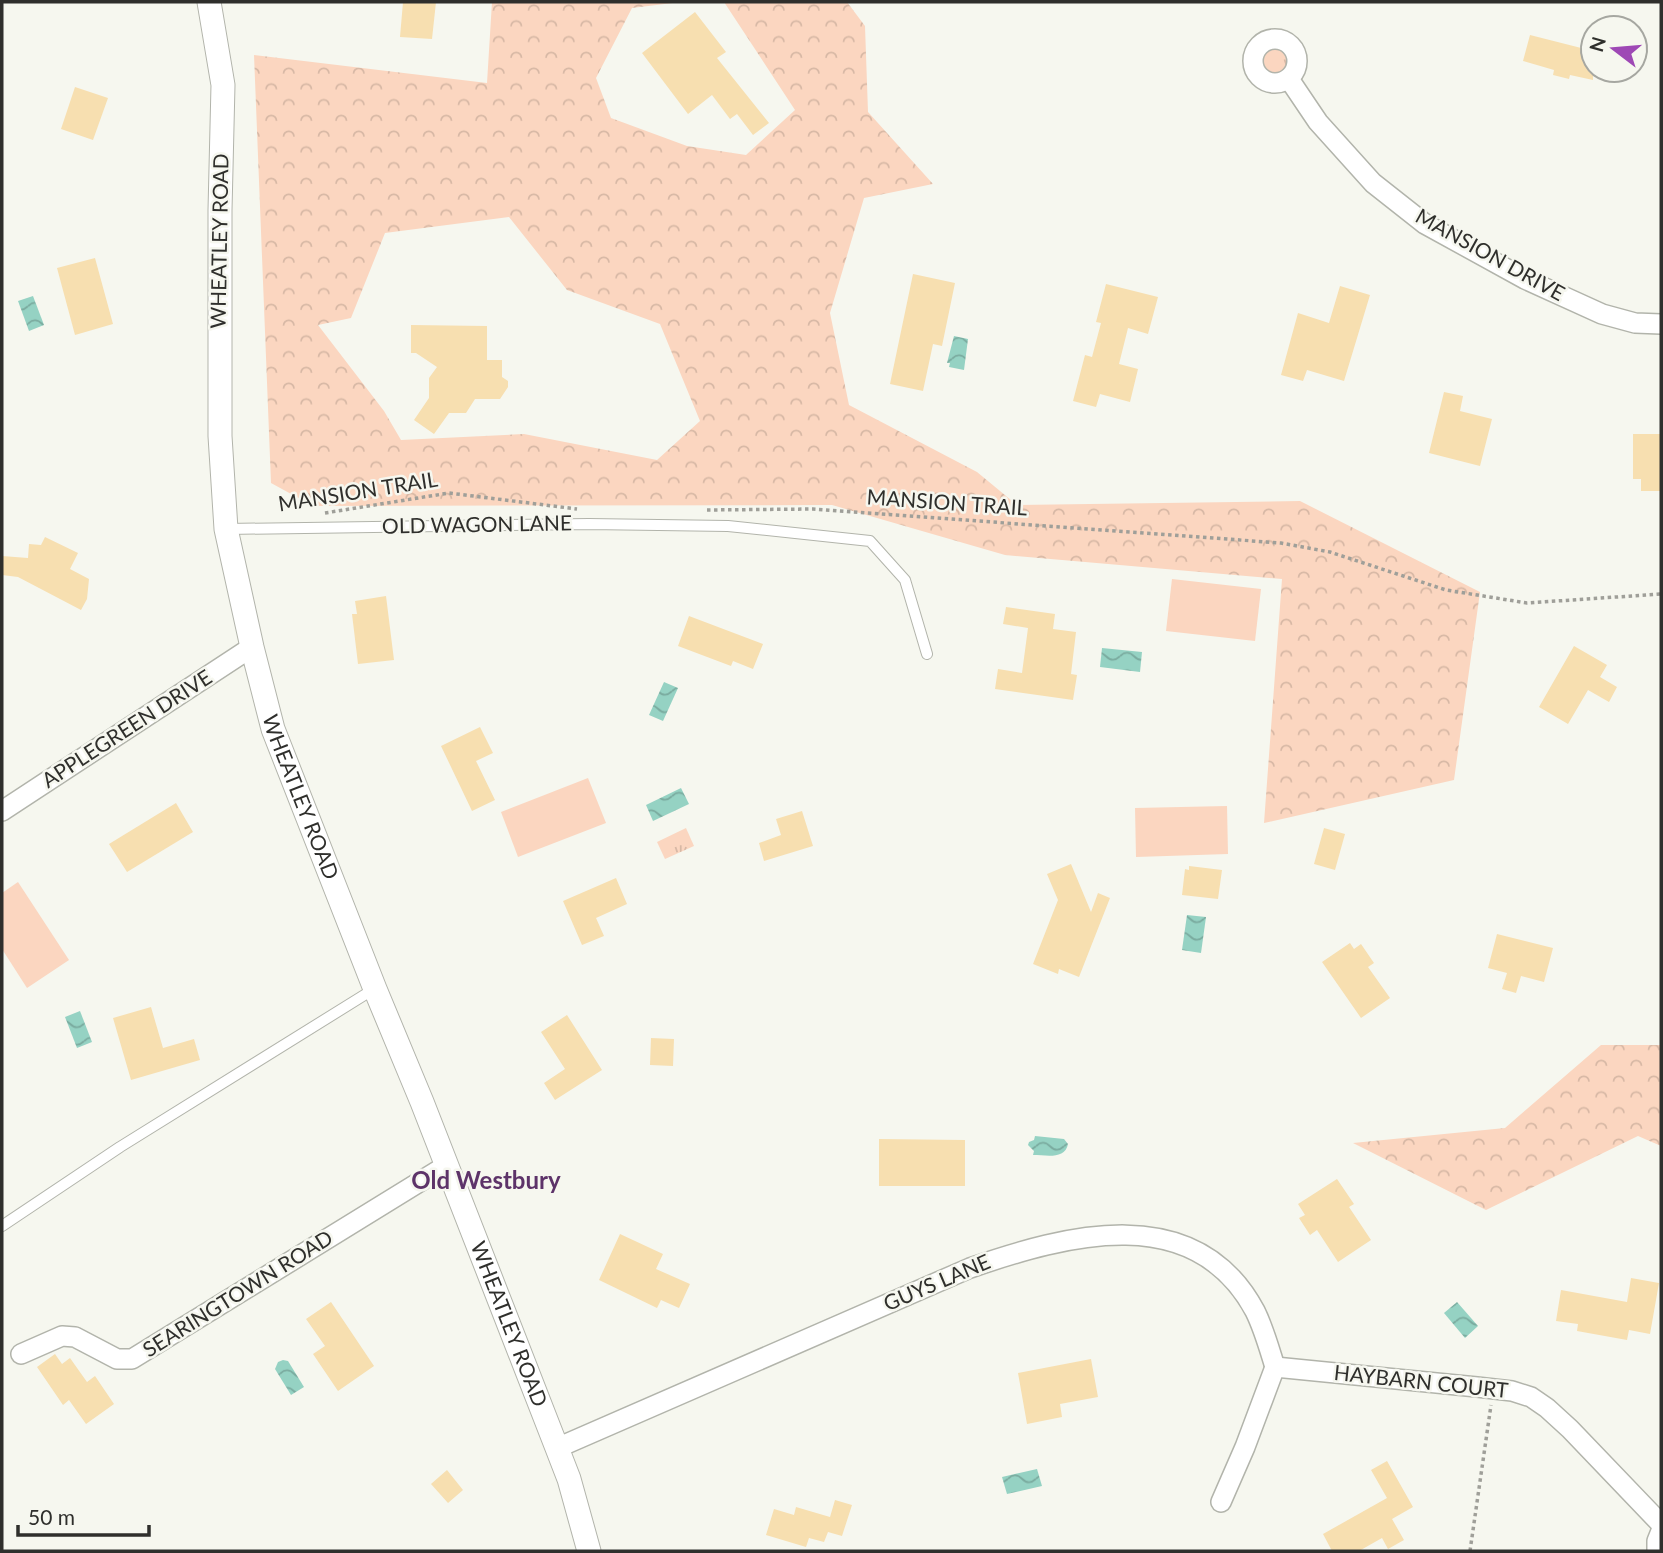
<svg xmlns="http://www.w3.org/2000/svg" width="1663" height="1553" font-family="Lato,sans-serif">
  <style>
    .grass { fill: url(#grass-tufts) }
    .forest { fill: url(#forest-crowns); fill-rule: evenodd }
    .garden { fill: #fbd6c0 }
    .water { fill: url(#water-waves) }
    .building { fill: #f7dfb0 }
    .lines { fill: none; stroke-linecap: round; stroke-linejoin: round }
    .service-casing { stroke: #b2b4ab; stroke-width: 12 }
    .minor-casing { stroke: #b2b4ab; stroke-width: 22 }
    .tertiary-casing { stroke: #b2b4ab; stroke-width: 25 }
    .path { stroke: #9f9f99; stroke-width: 3.5; stroke-dasharray: 3.5 3.5; stroke-linecap: butt }
    .service { stroke: #fff; stroke-width: 10 }
    .minor { stroke: #fff; stroke-width: 19 }
    .tertiary { stroke: #fff; stroke-width: 23 }
    .labels { text-anchor: middle; stroke-width: 5; stroke-linejoin: round; paint-order: stroke }
    .street-label { font-size: 21px; fill: #2f2f2c; stroke: #f6f7ef }
    .quarter-label { font-size: 24px; font-weight: bold; fill: #5d3369; stroke: #f6f7ef }
  </style>
  <defs>
    <pattern id="grass-tufts" width="24" height="20" patternUnits="userSpaceOnUse" patternTransform="scale(1.75)"><rect width="24" height="20" fill="#fbd6c0"/><path d="M3 7l-1-3M5 7V3M7 7l1-3M15 17l-1-3M17 17v-4M19 17l1-3" fill="none" stroke="#d7b8a5"/></pattern>
    <pattern id="forest-crowns" width="20" height="18" patternUnits="userSpaceOnUse" patternTransform="scale(1.75)"><rect width="20" height="18" fill="#fbd6c0"/><path d="M2 6a3 3 0 1 1 6 0M12 15a3 3 0 1 1 6 0" fill="none" stroke="#d7b8a5"/></pattern>
    <pattern id="water-waves" width="16" height="10" patternUnits="userSpaceOnUse" patternTransform="scale(1.75)"><rect width="16" height="10" fill="#95d2c3"/><path d="M0 5q4-4 8 0t8 0" fill="none" stroke="#7aab9f"/></pattern>
  </defs>
  <rect width="100%" height="100%" fill="#f6f7ef"/>
  <!-- grass -->
  <g class="grass">
    <circle cx="1275" cy="62" r="13"/>
    <path d="M686,828L694,846L665,859L657,842Z"/>
  </g>
  <!-- forest -->
  <g class="forest">
    <path d="M492,2H681L632,8L596,78L611,118L687,146L746,155L795,110L724,2H847L865,26L868,112L933,184L864,198L830,313L849,405L977,472L1017,505L1300,501L1480,592L1454,780L1264,823L1282,579L1005,555L832,505L313,506L271,483L254,55L487,83ZM509,217L567,290L660,324L700,421L657,460L524,434L401,440L384,411L318,325L351,318L385,233Z"/>
    <path d="M1601,1045H1661V1146L1638,1136L1486,1210L1353,1143L1505,1128Z"/>
  </g>
  <!-- garden -->
  <g class="garden">
    <path d="M1172,579L1261,589L1255,641L1166,631Z"/>
    <path d="M588,778L606,823L518,857L501,812Z"/>
    <path d="M1227,806L1228,854L1136,857L1135,808Z"/>
    <path d="M18,882L69,960L27,988L2,949V893Z"/>
  </g>
  <!-- water -->
  <g class="water">
    <path d="M33,296L44,325L29,331L18,301Z"/>
    <path d="M954,336L968,339L964,370L949,367L950,363H947Z"/>
    <path d="M1102,648L1142,652L1140,672L1100,667Z"/>
    <path d="M664,682L678,688L663,721L649,715Z"/>
    <path d="M681,788L689,804L653,821L646,805Z"/>
    <path d="M1187,915L1206,917L1201,953L1182,950Z"/>
    <path d="M80,1011L92,1042L77,1048L65,1017Z"/>
    <path d="M1035,1136L1064,1139L1068,1144C1065,1160 1046,1155 1033,1155L1034,1151L1028,1145L1029,1142L1034,1140Z"/>
    <path d="M1457,1302L1478,1326L1465,1338L1444,1313Z"/>
    <path d="M283,1360L288,1361L304,1387L291,1395L275,1369L278,1362Z"/>
    <path d="M1037,1469L1042,1486L1007,1494L1002,1477Z"/>
  </g>
  <!-- building -->
  <g class="building">
    <path d="M403,2H436L432,39L400,37Z"/>
    <path d="M695,12L726,52L717,58L769,123L753,135L737,114L730,119L712,95L688,114L642,53Z"/>
    <path d="M1530,35L1593,51V80L1570,75L1569,79L1553,75L1554,70L1523,61Z"/>
    <path d="M75,87L108,98L93,140L61,129Z"/>
    <path d="M95,258L113,324L75,335L57,268Z"/>
    <path d="M913,274L955,283L942,346L933,344L923,391L890,384Z"/>
    <path d="M1106,284L1158,297L1148,334L1128,328L1119,364L1138,369L1130,402L1100,394L1096,407L1073,401L1085,355L1092,357L1101,323L1096,322Z"/>
    <path d="M1340,286L1370,295L1344,381L1307,370L1303,381L1281,375L1298,313L1329,323Z"/>
    <path d="M411,325L487,326V360H502V377L508,381V387L500,399H475L466,413H449L434,434L414,420L429,398V378L437,367L416,353H411Z"/>
    <path d="M1444,392L1463,396L1460,411L1492,419L1480,466L1429,453Z"/>
    <path d="M1633,434H1661V491H1641V479H1633Z"/>
    <path d="M45,537L78,553L70,569L89,579L87,599L81,610L18,577L2,575V556L28,558L29,544L41,545Z"/>
    <path d="M386,596L394,660L358,664L352,614H357L355,601Z"/>
    <path d="M1006,607L1055,614L1053,629L1076,632L1071,674L1077,675L1073,700L995,689L998,669L1022,673L1028,628L1003,624Z"/>
    <path d="M689,616L763,644L753,669L733,661L731,666L678,646Z"/>
    <path d="M1574,646L1607,665L1600,677L1617,687L1609,702L1588,690L1568,724L1539,707Z"/>
    <path d="M480,727L493,753L476,761L495,800L472,811L441,746Z"/>
    <path d="M176,803L193,832L127,872L109,844Z"/>
    <path d="M802,811L813,846L764,861L759,843L781,835L776,819Z"/>
    <path d="M1324,828L1345,834L1335,870L1314,864Z"/>
    <path d="M1071,864L1091,912L1098,893L1110,898L1079,977L1059,969L1058,974L1033,964L1058,900L1047,874Z"/>
    <path d="M1189,866L1222,870L1218,899L1182,895L1185,869L1189,870Z"/>
    <path d="M616,878L627,904L596,918L604,936L582,945L563,901Z"/>
    <path d="M1497,934L1553,948L1544,982L1521,976L1516,993L1502,989L1507,973L1488,968Z"/>
    <path d="M1350,943L1354,949L1361,944L1374,963L1368,967L1390,998L1361,1018L1322,962Z"/>
    <path d="M151,1007L163,1048L194,1039L200,1060L131,1080L113,1018Z"/>
    <path d="M567,1015L602,1070L555,1100L544,1083L565,1069L541,1032Z"/>
    <path d="M651,1038L674,1039L673,1066L650,1065Z"/>
    <path d="M879,1139L965,1140V1186H879Z"/>
    <path d="M1337,1179L1354,1204L1349,1207L1371,1240L1338,1262L1317,1230L1310,1235L1299,1218L1305,1215L1298,1204Z"/>
    <path d="M620,1234L663,1254L656,1269L690,1284L679,1308L661,1300L657,1308L599,1280Z"/>
    <path d="M1631,1278L1659,1283L1650,1334L1629,1330L1627,1340L1577,1331L1578,1324L1556,1321L1561,1290L1627,1302Z"/>
    <path d="M331,1302L374,1366L338,1391L313,1354L325,1346L306,1319Z"/>
    <path d="M55,1354L62,1364L70,1358L87,1382L95,1376L114,1404L86,1424L69,1400L63,1405L37,1367Z"/>
    <path d="M1091,1359L1098,1397L1060,1404L1062,1417L1027,1424L1018,1373Z"/>
    <path d="M1387,1461L1413,1507L1392,1519L1404,1540L1388,1549L1382,1538L1359,1551H1332L1323,1534L1387,1498L1371,1470Z"/>
    <path d="M447,1470L463,1490L448,1503L431,1484Z"/>
    <path d="M835,1500L852,1505L842,1536L828,1532L824,1542L809,1538L806,1547L766,1535L774,1509L794,1515L796,1507L830,1517Z"/>
  </g>
  <g class="lines">
    <!-- service casing -->
    <g class="service-casing">
      <g id="service">
        <path d="M227,529L589,524L728,526L870,541L905,580L927,654"/>
        <path d="M2,1226L120,1147L374,989"/>
      </g>
    </g>
    <!-- minor casing -->
    <g class="minor-casing">
      <g id="minor">
        <circle cx="1275" cy="61" r="22"/>
        <path d="M1289,79L1318,122L1373,183L1425,224L1525,279L1602,314L1635,323L1661,324"/>
        <path d="M2,811L252,647"/>
        <path d="M21,1354L62,1336L75,1337L117,1359H132L447,1165"/>
        <path d="M1275,1367L1477,1387L1512,1391L1531,1397L1547,1408L1570,1429L1661,1524"/>
        <path d="M557,1448L970,1268C1066,1235 1195,1199 1255,1311C1264,1329 1269,1348 1275,1367"/>
        <path d="M1221,1502L1245,1447L1275,1367"/>
        <path d="M1657,1551V1541L1661,1531"/>
      </g>
    </g>
    <!-- tertiary casing -->
    <g class="tertiary-casing">
      <g id="tertiary">
        <path id="s1" d="M209,2L223,85L220,210V436L226,529L252,647L273,729L375,989L422,1102L557,1448L569,1479L589,1551"/>
      </g>
    </g>
    <!-- path -->
    <g class="path">
      <path d="M707,510L813,509L1281,543L1330,552L1446,590L1527,603L1661,594"/>
      <path d="M325,513L449,493L577,509"/>
      <path d="M1470,1551L1491,1405"/>
    </g>
    <!-- service -->
    <use href="#service" class="service"/>
    <!-- minor -->
    <use href="#minor" class="minor"/>
    <!-- tertiary -->
    <use href="#tertiary" class="tertiary"/>
  </g>
  <g class="labels">
    <!-- street labels -->
    <g class="street-label">
      <text transform="translate(220 241) rotate(-89)" y="7">WHEATLEY ROAD</text>
      <text transform="translate(1490 255) rotate(29)" y="7">MANSION DRIVE</text>
      <text transform="translate(358 492) rotate(-9)" y="7">MANSION TRAIL</text>
      <text transform="translate(947 503) rotate(4)" y="7">MANSION TRAIL</text>
      <text transform="translate(477 525) rotate(-1)" y="7">OLD WAGON LANE</text>
      <text transform="translate(127 729) rotate(-33)" y="7">APPLEGREEN DRIVE</text>
      <text dy="7" stroke="none"><textPath href="#s1" startOffset="807">WHEATLEY ROAD</textPath></text>
      <text transform="translate(937 1283) rotate(-23)" y="7">GUYS LANE</text>
      <text transform="translate(238 1294) rotate(-32)" y="7">SEARINGTOWN ROAD</text>
      <text dy="7" stroke="none"><textPath href="#s1" startOffset="1374">WHEATLEY ROAD</textPath></text>
      <text transform="translate(1421 1382) rotate(6)" y="7">HAYBARN COURT</text>
    </g>
    <!-- quarter labels -->
    <g class="quarter-label">
      <text x="486" y="1189">Old Westbury</text>
    </g>
  </g>
  <!-- border -->
  <rect width="1663" height="1553" fill="none" stroke="#2f2f2c" stroke-width="7"/>
  <!-- north arrow -->
  <g transform="translate(1614 49) rotate(286)"><circle r="33" fill="#f6f7ef" stroke="#a6a7a1" stroke-width="2"/>
  <path d="M0-5L12 26L0 18L-12 26Z" fill="#9e48b5"/>
  <text y="-10" font-size="19" font-weight="bold" text-anchor="middle" fill="#2f2f2c">N</text>
  </g>
  <!-- scale -->
  <path d="M18 1525v10h131v-10" fill="none" stroke="#2f2f2c" stroke-width="3.5"/>
  <text x="28" y="1525" font-size="21" fill="#2f2f2c" stroke="#f6f7ef" stroke-width="5" paint-order="stroke">50 m</text>
</svg>
